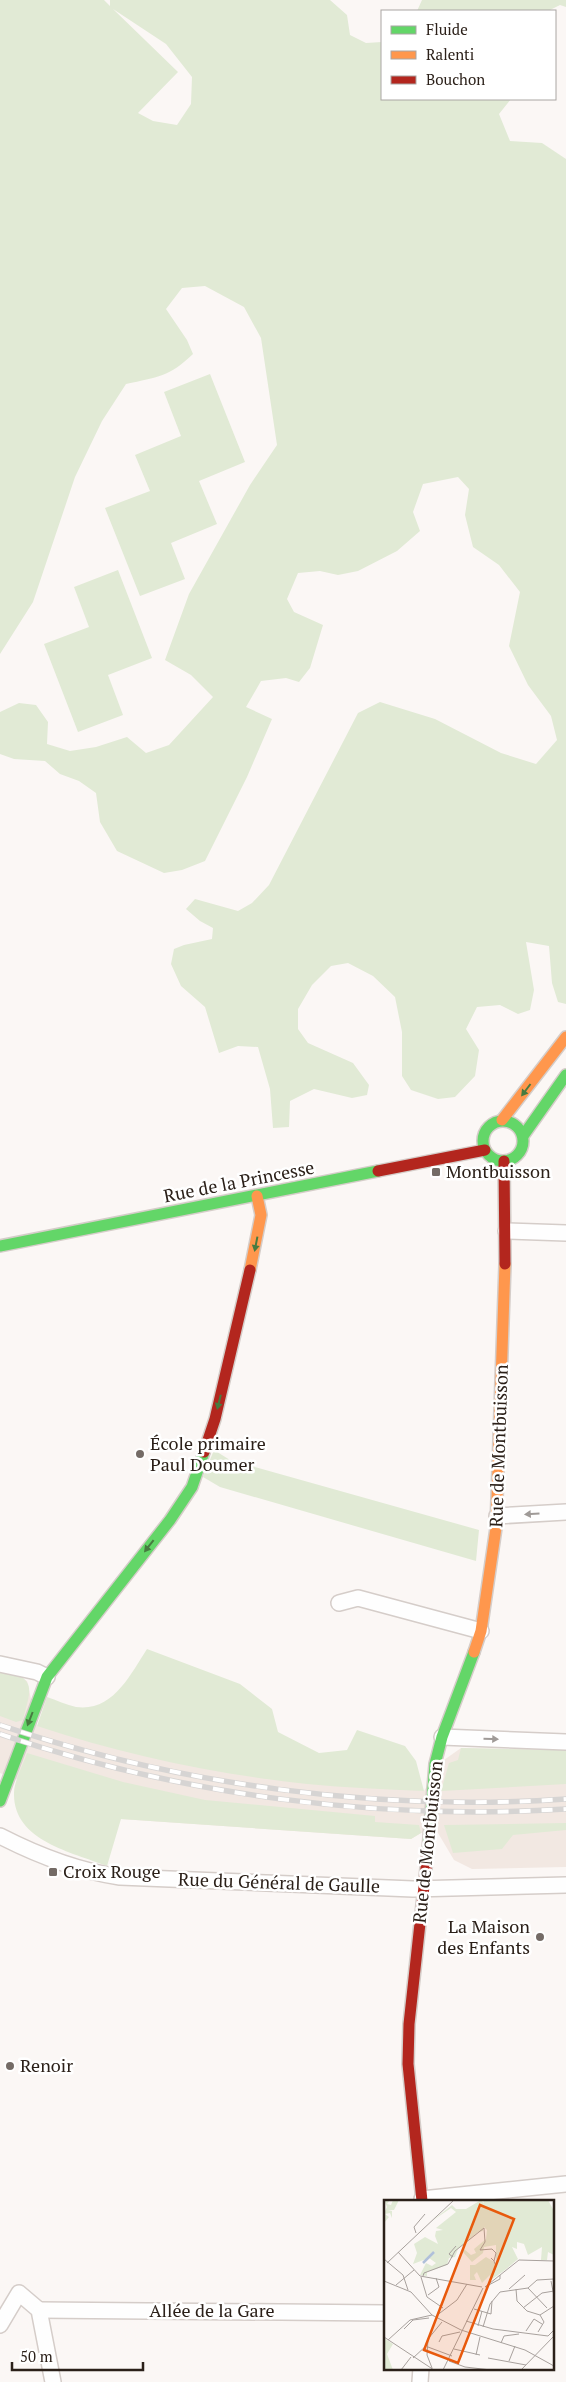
<svg xmlns="http://www.w3.org/2000/svg" width="566" height="2382" font-family="'PT Serif',serif">
  <style>
    .built { fill: #f2e8e2 }
    .green { fill: #e1ead5; fill-rule: evenodd }
    .lines { fill: none; stroke-linecap: round; stroke-linejoin: round }
    .street-casing { stroke: #d5cdc9; stroke-width: 18 }
    .fast-casing { stroke: #d5cdc9; stroke-width: 14 }
    .slow-casing { stroke: #d5cdc9; stroke-width: 14 }
    .jam-casing { stroke: #d5cdc9; stroke-width: 14 }
    .street { stroke: #fefefe; stroke-width: 15 }
    .fast { stroke: #63d668; stroke-width: 11 }
    .slow { stroke: #ff974d; stroke-width: 11 }
    .jam { stroke: #b3261e; stroke-width: 11 }
    .rail-casing { stroke: #d6d4d3; stroke-width: 5.5 }
    .rail { stroke: #fff; stroke-width: 4; stroke-dasharray: 11; stroke-linecap: butt }
    .oneway { fill: #477b40 }
    .oneway2 { fill: #9f9a97 }
    .poi-dot { fill: #746b66; stroke: #fff; stroke-width: 2 }
    .labels { text-anchor: middle; stroke-width: 5; stroke-linejoin: round; paint-order: stroke }
    .poi-label { font-size: 18px; fill: #2b2019; stroke: #fff; text-anchor: start }
    .street-label { font-size: 18px; fill: #2b2019; stroke: #fff }
    .inset-river { fill: none; stroke: #b0c0da; stroke-width: 2.5 }
    .inset-road { fill: none; stroke: #a8a19d; stroke-width: 1 }
    .view { fill: #e8590c; fill-opacity: 0.15; stroke: #e8590c; stroke-width: 2.5 }
    .inset-edge { fill: none; stroke: #2b2019; stroke-width: 2.5 }
  </style>
  <rect width="100%" height="100%" fill="#fbf7f5"/>
  <!-- built -->
  <path class="built" d="M0,1669L27,1681L37,1726L59,1727L424,1791L444,1760L461,1748L566,1750V1867L472,1869L454,1860L438,1833H421L411,1839L121,1819L0,1773Z"/>
  <!-- green -->
  <g class="green">
    <path d="M0,0H104L110,6V0H330L347,15L350,35L366,43L382,42V99H511L499,114L510,141L542,143L566,159V1004L558,1002L552,983L549,946L526,942L534,990L530,1010L518,1014L500,1005L477,1007L466,1029L479,1050L475,1076L455,1097L438,1099L411,1090L402,1076V1032L395,997L373,976L348,963L331,966L312,985L298,1009V1029L308,1043L353,1063L369,1085L367,1095L352,1098L314,1089L290,1101L289,1127L273,1128L270,1089L258,1047L238,1046L219,1053L205,1007L181,986L171,964L174,949L184,945L212,939L213,928L200,921L186,909L195,899L238,911L252,903L269,885L358,713L380,702L435,719L501,753L536,764L557,740L551,716L528,685L509,646L520,592L499,565L473,547L465,515L469,489L458,477L423,484L413,512L420,531L397,551L358,571L338,575L320,571L298,573L287,599L294,612L323,625L310,668L299,682L286,678L261,681L246,707L272,719L247,777L205,861L182,870L164,873L117,851L100,822L96,793L79,781L60,774L45,761L14,759L0,754V712L19,703L36,705L48,722L47,744L70,751L96,747L127,737L146,753L169,745L213,697L191,675L165,660L189,594L250,485L277,445L261,338L244,307L205,286L182,288L166,309L187,340L193,354C169,377 158,377 126,384L102,421L75,477L33,602L0,654ZM113,9L166,44L192,77L191,104L177,125L153,121L138,113L178,72Z"/>
    <path d="M422,0H566V7L560,5L548,11H417Z"/>
    <path d="M210,374L245,462L199,481L217,524L171,543L185,579L140,596L105,508L150,491L135,455L181,436L164,392Z"/>
    <path d="M118,570L152,658L108,675L123,715L78,732L44,644L89,627L74,587Z"/>
    <path d="M214,1450L230,1460L479,1530L476,1561L220,1487L203,1477Z"/>
    <path d="M147,1649L240,1684L272,1709L278,1732L319,1753L347,1750L357,1730L405,1746L416,1761L424,1791C385,1789 346,1788 307,1784C215,1774 124,1755 37,1726L47,1697C56,1700 67,1705 76,1707C113,1712 130,1675 147,1649Z"/>
    <path d="M0,1669C38,1678 31,1689 23,1720L16,1722L0,1716Z"/>
    <path d="M461,1748L566,1750V1784L441,1791L449,1763L458,1760Z"/>
    <path d="M27,1753L123,1782L205,1800L375,1816V1822L419,1825L421,1833L411,1839L121,1819L107,1866C72,1852 13,1841 14,1793C14,1781 23,1765 27,1753Z"/>
    <path d="M566,1823V1830L513,1835L502,1849L453,1853L444,1825Z"/>
  </g>
  <g class="lines">
    <!-- street casing -->
    <g class="street-casing">
      <g id="street">
        <path d="M506,1231L566,1233"/>
        <path d="M497,1516L566,1512"/>
        <path d="M339,1603L358,1598L481,1631"/>
        <path d="M0,1664L37,1672L47,1677"/>
        <path d="M442,1737L566,1742"/>
        <path d="M0,1836C37,1855 78,1871 120,1877L413,1889L566,1885"/>
        <path d="M422,2199L566,2184"/>
        <path d="M39,2310L385,2313"/>
        <path d="M0,2325L19,2293L39,2310L53,2382"/>
        <path d="M420,2382L421,2368"/>
      </g>
    </g>
    <!-- fast casing -->
    <g class="fast-casing">
      <g id="fast">
        <circle cx="503" cy="1141" r="20"/>
        <path d="M523,1136L566,1075"/>
        <path d="M0,1246L378,1171"/>
        <path d="M0,1801L47,1677L170,1520L192,1487L204,1452"/>
        <path d="M428,1850L435,1764L442,1737L474,1652"/>
      </g>
    </g>
    <!-- slow casing -->
    <g class="slow-casing">
      <g id="slow">
        <path d="M502,1120L566,1037"/>
        <path d="M250,1270L261,1215L257,1196"/>
        <path d="M474,1652L481,1631L496,1528L505,1264"/>
      </g>
    </g>
    <!-- jam casing -->
    <g class="jam-casing">
      <g id="jam">
        <path d="M504,1161L505,1264"/>
        <path d="M378,1171L485,1150"/>
        <path d="M204,1452L215,1419L250,1270"/>
        <path d="M422,2201L408,2064L409,2024L428,1850"/>
      </g>
    </g>
    <!-- street -->
    <use href="#street" class="street"/>
    <!-- fast -->
    <use href="#fast" class="fast"/>
    <!-- slow -->
    <use href="#slow" class="slow"/>
    <!-- jam -->
    <use href="#jam" class="jam"/>
    <!-- rail casing -->
    <g class="rail-casing">
      <g id="rail">
        <path d="M0,1725C179,1785 377,1812 566,1799"/>
        <path d="M0,1734C180,1795 377,1821 566,1809"/>
      </g>
    </g>
    <!-- rail -->
    <use href="#rail" class="rail"/>
  </g>
  <!-- one-way arrows -->
  <defs><path id="oneway-solid" d="M-6-.8H1V-3.2L6.5 0L1 3.2V.8H-6Z" transform="scale(1.25)"/></defs>
  <g class="oneway">
    <use href="#oneway-solid" transform="translate(526 1090) rotate(127)"/>
    <use href="#oneway-solid" transform="translate(256 1244) rotate(101)"/>
    <use href="#oneway-solid" transform="translate(219 1402) rotate(104)"/>
    <use href="#oneway-solid" transform="translate(149 1546) rotate(128)"/>
    <use href="#oneway-solid" transform="translate(30 1719) rotate(111)"/>
  </g>
  <g class="oneway2">
    <use href="#oneway-solid" transform="translate(532 1514) rotate(176)"/>
    <use href="#oneway-solid" transform="translate(491 1739) rotate(2)"/>
  </g>
  <!-- markers -->
  <g class="poi-dot">
    <rect x="431" y="1167" width="10" height="10" rx="2.5"/>
    <circle cx="140" cy="1454" r="5"/>
    <rect x="48" y="1867" width="10" height="10" rx="2.5"/>
    <circle cx="540" cy="1937" r="5"/>
    <circle cx="10" cy="2066" r="5"/>
  </g>
  <g class="labels">
    <!-- poi labels -->
    <g class="poi-label">
      <text x="446" y="1178">Montbuisson</text>
      <text x="150" y="1450">École primaire<tspan x="150" dy="21">Paul Doumer</tspan></text>
      <text x="63" y="1878">Croix Rouge</text>
      <text x="530" y="1933" text-anchor="end">La Maison<tspan x="530" dy="21">des Enfants</tspan></text>
      <text x="20" y="2072">Renoir</text>
    </g>
    <!-- street labels -->
    <g class="street-label">
      <text transform="translate(239 1182) rotate(-11)" y="6">Rue de la Princesse</text>
      <text transform="translate(499 1446) rotate(-88)" y="6">Rue de Montbuisson</text>
      <text transform="translate(428 1842) rotate(-84)" y="6">Rue de Montbuisson</text>
      <text transform="translate(279 1883) rotate(2)" y="6">Rue du Général de Gaulle</text>
      <text x="212" y="2317">Allée de la Gare</text>
    </g>
  </g>
  <!-- overview -->
  <g transform="translate(384 2200)">
    <rect width="170" height="170" fill="#fbf7f5"/>
    <path d="M0,0H6L3,4L7,5L9,0H15L10,10H4L8,11V18L6,13L1,14L5,17L0,23V13L3,7ZM97,0L100,3L99,0H164L170,11V55L164,52L163,60H157L158,47L144,55L140,44L133,42V49L128,47L134,59L121,70L107,80L106,75L98,83L93,72L90,75L92,80H86V65H91L102,57L112,63V45L100,47L99,53L88,62L78,51L80,49L87,55L92,53L90,49L102,39L103,30L100,27L99,31L94,32L74,49L71,57L65,58L63,65L43,72V76L36,75L42,63L48,66L52,63L45,58L29,64L33,53L30,44L41,37L54,44L51,36L52,31L59,30L52,28L72,12L67,8L48,21L68,5L72,9H82ZM0,138L9,144L3,154L9,170H0Z" fill="#e1ead5"/>
    <path class="inset-river" d="M39,63L50,52"/>
    <path class="inset-road" d="M32,33L30,27L41,14M14,52L36,76L98,87M69,57L65,54L72,46M0,59L19,75L24,90M3,63L70,0M39,76L40,73L64,64L71,51L100,28L101,42L96,50L108,49L112,53L110,61L107,58M37,77L43,97L59,108M0,81L27,92L48,115M106,81L112,66L110,61M167,81L170,96M12,85L30,70M101,87L135,60L170,61M101,87L116,79V75M144,88L163,108M125,89L141,75M132,89L133,101L143,111L156,115L170,106M44,95L55,87L52,78M139,108L158,93L170,91M90,109L107,114L108,101M52,116L73,100L83,84M82,121L109,129L164,136L170,130M94,126L98,111M99,127L106,104L116,92L144,88L153,80L170,79M20,129L29,120L45,118M142,131L150,119L158,124M154,132L160,122L156,115M0,137L50,170M4,140L26,120L48,115L77,130L141,150L170,166M55,142L58,136L76,132M117,143L120,136L135,134M44,147L68,156M70,149L96,155M92,155L96,137M29,158L43,145M104,158L142,165M65,161L81,167L107,170M125,161L131,146M48,168L43,155L44,139L58,122M17,170L27,157M59,170L99,88M137,170L170,136"/>
    <path class="view" d="M96,5L130,19L74,163L40,150Z"/>
    <rect width="170" height="170" class="inset-edge"/>
  </g>
  <!-- legend -->
  <rect x="381" y="10" width="175" height="90" fill="#ffffff" stroke="#aaa6a3"/>
  <rect x="391" y="26" width="25" height="8" fill="#63d668" stroke="#aaa6a3"/>
  <text x="426" y="35" font-size="15" fill="#2b2019">Fluide</text>
  <rect x="391" y="51" width="25" height="8" fill="#ff974d" stroke="#aaa6a3"/>
  <text x="426" y="60" font-size="15" fill="#2b2019">Ralenti</text>
  <rect x="391" y="76" width="25" height="8" fill="#b3261e" stroke="#aaa6a3"/>
  <text x="426" y="85" font-size="15" fill="#2b2019">Bouchon</text>
  <!-- scale -->
  <path d="M12 2362v8h131v-8" fill="none" stroke="#2b2019" stroke-width="2.5"/>
  <text x="20" y="2362" font-size="15" fill="#2b2019" stroke="#ffffff" stroke-width="4" paint-order="stroke">50 m</text>
</svg>
